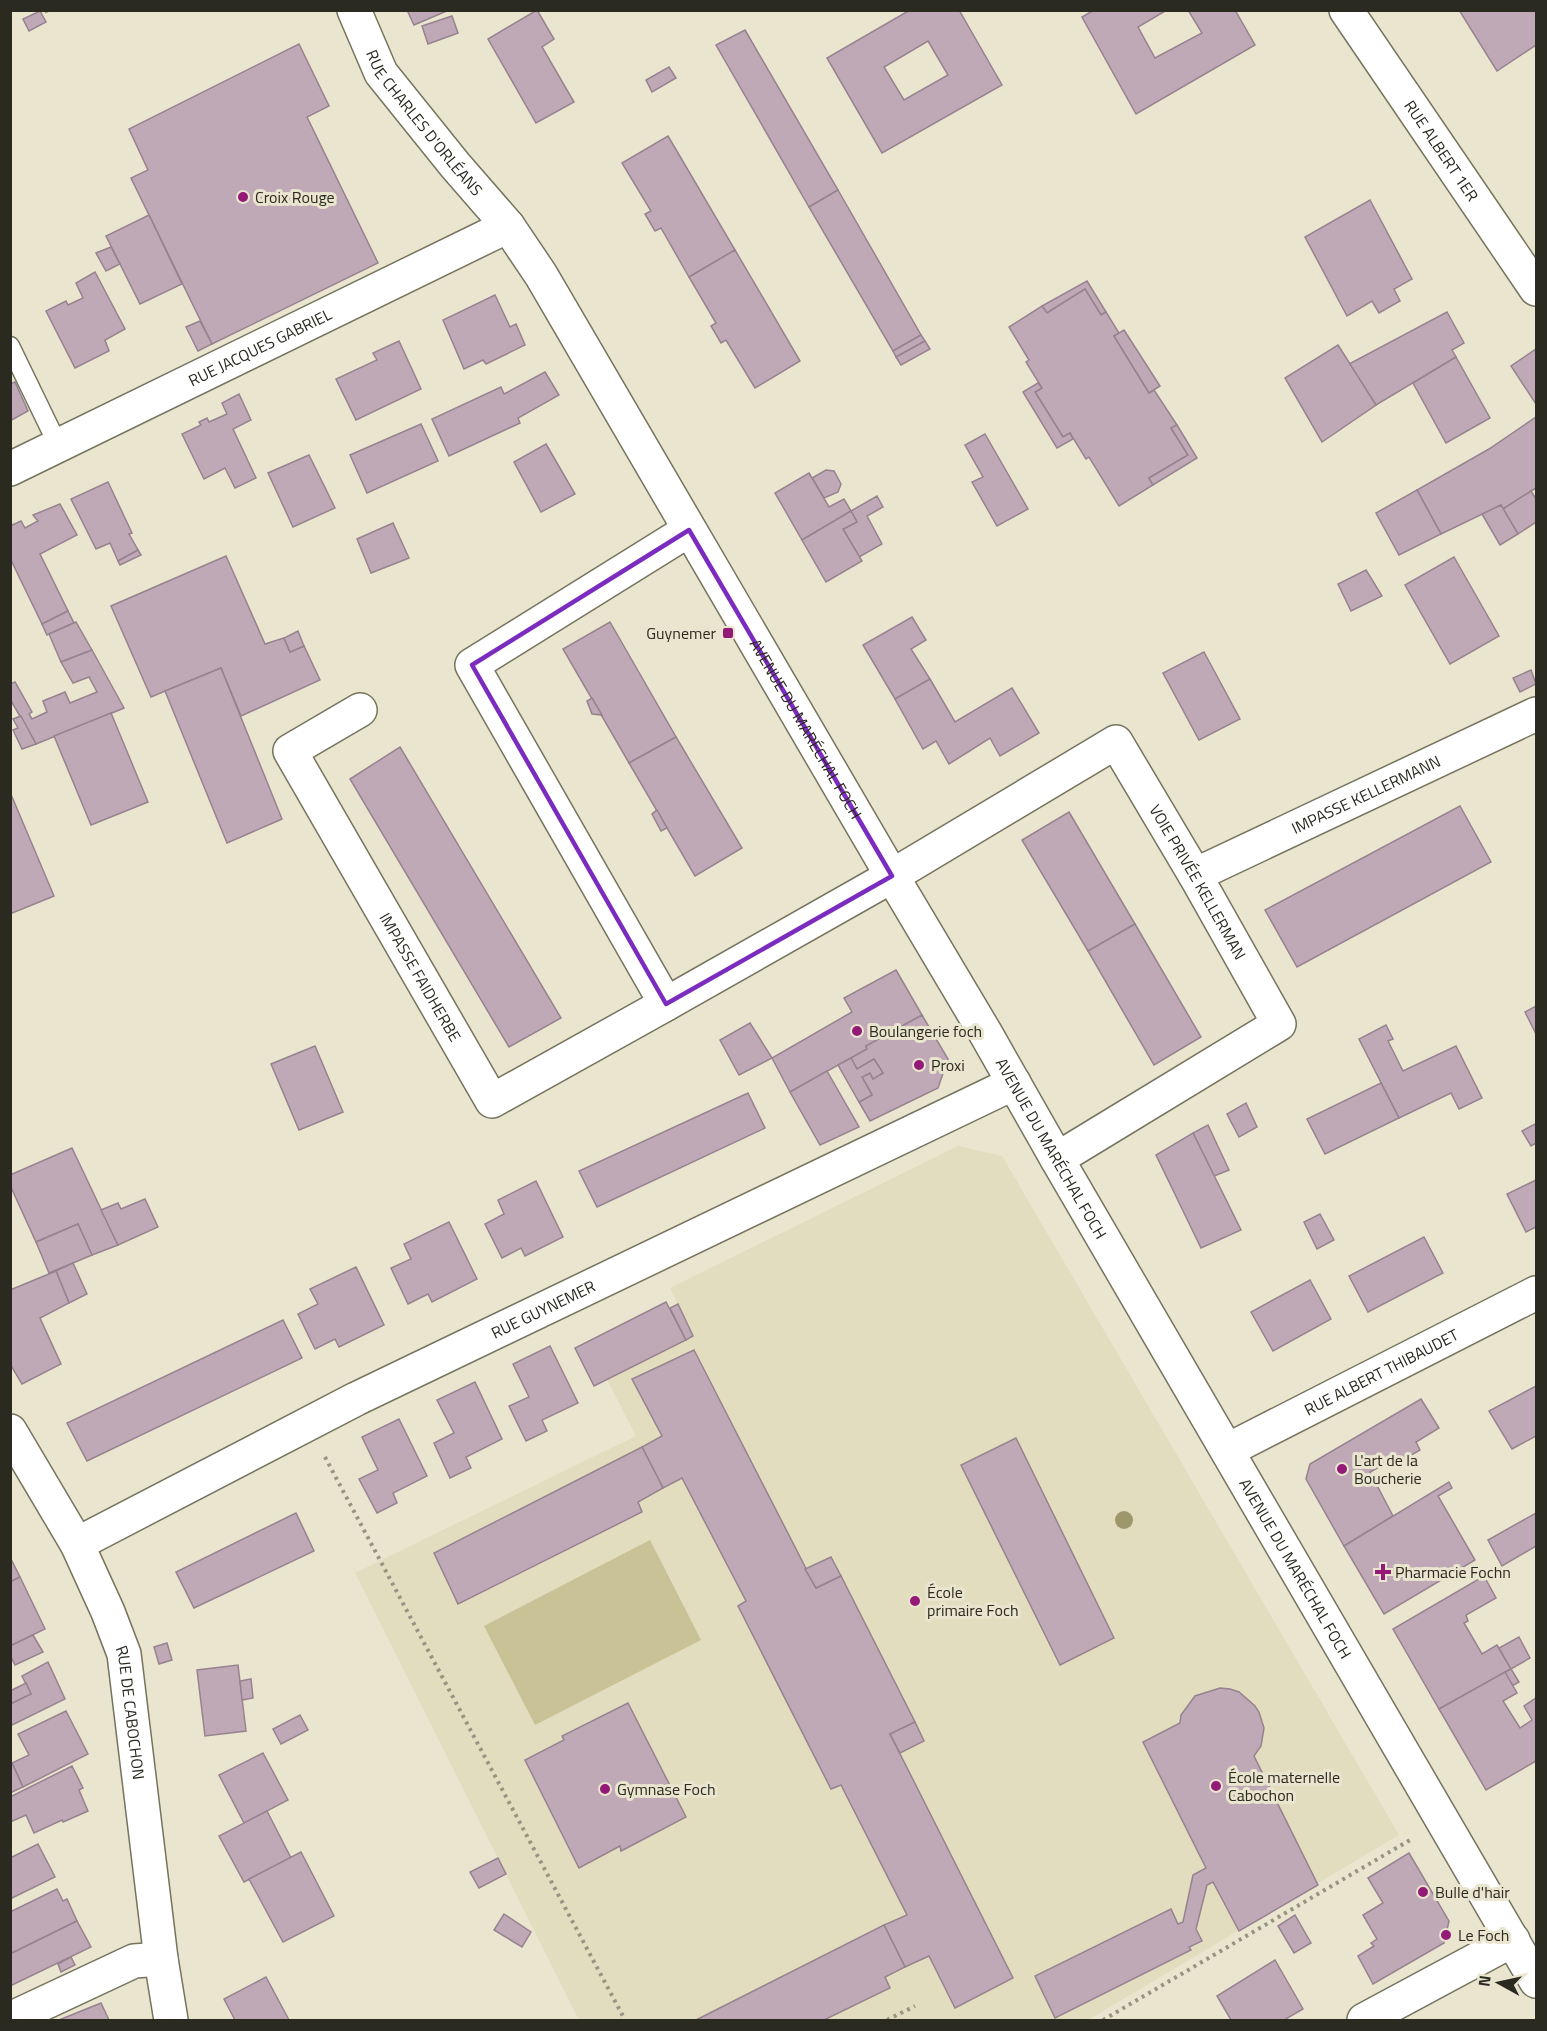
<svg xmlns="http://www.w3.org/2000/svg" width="1547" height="2031" font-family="'Titillium Web',sans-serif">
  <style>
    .built { fill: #e1ddbe }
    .green { fill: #c9c296 }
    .building { fill: #bfa9b7; stroke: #97828f; stroke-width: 1.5; fill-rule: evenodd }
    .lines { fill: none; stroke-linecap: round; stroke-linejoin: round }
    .service-casing { stroke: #76735e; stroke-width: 21 }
    .minor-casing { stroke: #76735e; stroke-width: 36 }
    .tertiary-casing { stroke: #76735e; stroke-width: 36 }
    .path { stroke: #979483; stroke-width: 4; stroke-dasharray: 3 4.5; stroke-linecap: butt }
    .service { stroke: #fff; stroke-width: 18 }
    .minor { stroke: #fff; stroke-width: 33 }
    .tertiary { stroke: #fff; stroke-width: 33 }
    .tree { fill: #9e976c }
    .marked { fill: none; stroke: #7b2cbf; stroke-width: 4.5; stroke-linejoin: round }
    .poi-dot { fill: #931a77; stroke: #e9e5ce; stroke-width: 2 }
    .labels { text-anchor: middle; stroke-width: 6; stroke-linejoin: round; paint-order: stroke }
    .street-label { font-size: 16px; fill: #2b2a21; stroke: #e9e5ce }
    .poi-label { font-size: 16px; fill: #2b2a21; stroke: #e9e5ce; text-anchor: start }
  </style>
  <rect width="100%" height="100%" fill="#e9e5ce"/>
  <!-- built -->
  <path class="built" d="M958,1146L1002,1156L1399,1835L1088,2020H579L355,1573L636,1436L607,1379L693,1336L670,1288Z"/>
  <!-- green -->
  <path class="green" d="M650,1540L701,1640L535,1725L484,1626Z"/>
  <!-- building -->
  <g class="building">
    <path d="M407,10H449L414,25Z"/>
    <path d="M537,10L554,39L542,47L574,102L536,123L488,39Z"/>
    <path d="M910,10H959L1002,85L882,153L827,58ZM928,41L948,75L904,100L884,67Z"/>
    <path d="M1094,10H1167L1138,27L1155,58L1202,33L1188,10H1235L1255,45L1136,114L1082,17Z"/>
    <path d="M1459,10H1536V45L1497,71Z"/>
    <path d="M40,11L46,22L29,31L23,19Z"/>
    <path d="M452,16L458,33L428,44L422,26Z"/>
    <path d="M745,30L838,190L809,207L716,45Z"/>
    <path d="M299,44L329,106L307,117L378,263L212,344L131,178L148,170L129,129Z"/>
    <path d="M669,67L676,78L652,92L646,80Z"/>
    <path d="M668,136L735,250L689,277L661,228L655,231L645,214L651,211L622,163Z"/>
    <path d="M838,190L921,335L893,351L809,207Z"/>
    <path d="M1370,200L1412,279L1394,289L1400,301L1379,313L1372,301L1347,316L1305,237Z"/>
    <path d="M149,215L182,284L140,304L106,236Z"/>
    <path d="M111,247L120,264L106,271L96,253Z"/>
    <path d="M735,250L800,361L755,388L726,340L721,343L711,326L716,323L689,277Z"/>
    <path d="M95,272L125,329L105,340L109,351L75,368L46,311L66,301L68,305L83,298L76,283Z"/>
    <path d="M1087,281L1106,312L1101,315L1085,289L1047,313L1042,306Z"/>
    <path d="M1085,289L1101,315L1106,312L1119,333L1114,336L1149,393L1154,390L1177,425L1171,428L1188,455L1149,478L1153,485L1119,506L1089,457L1086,459L1070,433L1063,437L1035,392L1042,388L1026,362L1029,360L1009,327L1042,306L1047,313Z"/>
    <path d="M495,295L510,327L516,324L525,345L486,364L483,360L464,369L443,320Z"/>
    <path d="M1447,312L1464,343L1452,350L1456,357L1376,405L1349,364Z"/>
    <path d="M200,321L212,344L198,351L186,327Z"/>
    <path d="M1124,330L1160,386L1149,393L1114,336Z"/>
    <path d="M921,335L925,341L896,357L893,351Z"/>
    <path d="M399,341L421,389L356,420L336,379L377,360L373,353Z"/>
    <path d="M925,341L930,349L901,365L896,357Z"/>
    <path d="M1338,345L1376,405L1322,442L1285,378Z"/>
    <path d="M1536,349V404L1511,366Z"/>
    <path d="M1456,357L1490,418L1446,443L1413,383Z"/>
    <path d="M545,372L559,395L518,418L520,423L449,456L432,419L501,387L504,394Z"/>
    <path d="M15,382L28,411L10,421V384Z"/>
    <path d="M1038,383L1042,388L1035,392L1063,437L1070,433L1073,439L1057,448L1023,392Z"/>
    <path d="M239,394L251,420L233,429L256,478L235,488L225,468L204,479L182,434L201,425L199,422L207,418L209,422L227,414L222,403Z"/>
    <path d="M1536,417V488L1503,509L1501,505L1441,534L1417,490L1489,449Z"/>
    <path d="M421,424L438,461L367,493L350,455Z"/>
    <path d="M1177,425L1197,458L1153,485L1149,478L1188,455L1171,428Z"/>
    <path d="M985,434L1028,509L997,526L972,482L983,477L965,445Z"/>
    <path d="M546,444L575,494L541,512L514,462Z"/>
    <path d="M309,455L335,508L293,527L268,473Z"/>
    <path d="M826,470L834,471L841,484L838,492L824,498L812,478Z"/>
    <path d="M809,473L829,507L844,499L851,511L802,540L775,493Z"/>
    <path d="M108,482L132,533L129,534L138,550L118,561L110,543L96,549L71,499Z"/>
    <path d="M1417,490L1441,534L1399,555L1376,513Z"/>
    <path d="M1531,491L1536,499V522L1518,534L1503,509Z"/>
    <path d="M877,496L883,507L867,516L882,544L859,557L843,529L857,522L851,511Z"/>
    <path d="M60,504L77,535L40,554L68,611L42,624L10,558V526L21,521L25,528L38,521L33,515Z"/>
    <path d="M1501,505L1518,534L1500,545L1482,514Z"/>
    <path d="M851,511L857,522L843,529L862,561L826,582L802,540Z"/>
    <path d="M393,523L409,558L371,573L357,539Z"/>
    <path d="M138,550L141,555L120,565L118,561Z"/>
    <path d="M226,556L265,644L284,638L290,652L304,646L320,680L241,716L221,668L151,697L111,606Z"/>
    <path d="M1454,557L1499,636L1450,664L1405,585Z"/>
    <path d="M1366,570L1382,596L1351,611L1338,584Z"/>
    <path d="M68,611L74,623L47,635L42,624Z"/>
    <path d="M912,617L926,640L911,649L930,679L895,699L863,645Z"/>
    <path d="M76,622L92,650L61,662L49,634Z"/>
    <path d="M610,622L676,737L629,763L563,649Z"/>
    <path d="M298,631L304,646L290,652L284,638Z"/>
    <path d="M92,650L124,708L36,744L10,699V684L15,682L32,712L29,714L32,719L47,712L43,701L65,692L70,703L97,692L89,677L73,683L61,662Z"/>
    <path d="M1204,652L1240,719L1199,740L1163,673Z"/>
    <path d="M221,668L282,819L227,843L165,691Z"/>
    <path d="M1531,670L1536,684L1520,692L1513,678Z"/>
    <path d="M930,679L955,722L1012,688L1039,733L1000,756L990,738L949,764L936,741L923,749L895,699Z"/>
    <path d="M592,698L602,715L592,714L587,701Z"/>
    <path d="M111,713L148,802L91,825L54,736Z"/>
    <path d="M21,716L36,744L22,749L13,730L18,728L13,719Z"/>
    <path d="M676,737L742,848L695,876L629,763Z"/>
    <path d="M400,747L561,1018L509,1047L350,779Z"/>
    <path d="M10,792L54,896L10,914Z"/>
    <path d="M1460,806L1491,862L1297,967L1265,910Z"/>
    <path d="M657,810L667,828L661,831L652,814Z"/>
    <path d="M1069,812L1135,924L1088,951L1022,840Z"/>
    <path d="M1135,924L1201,1037L1154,1065L1088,951Z"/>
    <path d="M896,970L922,1015L866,1046L867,1049L790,1092L772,1058L852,1012L844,998Z"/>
    <path d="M1536,1006V1034L1525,1012Z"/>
    <path d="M922,1015L948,1059L938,1088L870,1121L859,1102L872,1095L862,1077L870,1073L873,1079L883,1073L874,1059L857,1069L851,1058L867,1049L866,1046Z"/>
    <path d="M750,1023L772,1058L739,1075L720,1040Z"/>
    <path d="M1386,1025L1393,1039L1388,1041L1403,1071L1456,1046L1482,1098L1459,1109L1451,1093L1399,1118L1359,1039Z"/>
    <path d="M315,1046L343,1112L299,1130L271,1064Z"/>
    <path d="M851,1058L857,1069L874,1059L883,1073L873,1079L870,1073L862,1077L872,1095L859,1102L838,1065Z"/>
    <path d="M827,1071L859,1127L820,1145L790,1092Z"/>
    <path d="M1381,1083L1399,1118L1325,1154L1307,1119Z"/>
    <path d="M748,1093L765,1128L597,1207L579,1171Z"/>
    <path d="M1246,1103L1257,1127L1239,1137L1227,1114Z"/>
    <path d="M1535,1124L1536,1128V1143L1531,1146L1522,1131Z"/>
    <path d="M1208,1125L1229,1170L1214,1176L1193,1133Z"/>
    <path d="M1193,1133L1241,1230L1201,1248L1156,1155Z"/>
    <path d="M72,1148L118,1245L92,1255L78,1224L36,1242L10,1185V1175Z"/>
    <path d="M1536,1180V1227L1526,1232L1507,1194Z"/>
    <path d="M536,1181L563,1237L525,1256L521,1248L502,1258L485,1224L504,1214L498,1200Z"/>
    <path d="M145,1199L158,1227L118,1245L101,1210L118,1203L121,1209Z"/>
    <path d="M1320,1214L1334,1240L1317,1249L1304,1222Z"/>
    <path d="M449,1222L477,1279L432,1302L428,1294L408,1304L391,1268L411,1259L404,1244Z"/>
    <path d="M78,1224L92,1255L49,1273L36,1242Z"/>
    <path d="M1424,1237L1443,1273L1368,1312L1349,1276Z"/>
    <path d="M73,1263L87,1294L69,1303L56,1271Z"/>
    <path d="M356,1267L384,1325L339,1347L335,1339L315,1349L298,1314L318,1304L310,1289Z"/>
    <path d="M56,1271L69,1303L40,1318L61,1364L22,1384L10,1364V1290Z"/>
    <path d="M1310,1280L1331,1319L1273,1351L1251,1312Z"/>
    <path d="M666,1302L686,1340L594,1386L575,1348Z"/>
    <path d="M678,1304L693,1336L686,1340L670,1308Z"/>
    <path d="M283,1320L302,1358L87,1461L67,1423Z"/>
    <path d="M550,1346L578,1403L542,1420L547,1431L526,1441L509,1406L529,1397L513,1364Z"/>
    <path d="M694,1350L816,1588L841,1576L915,1722L890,1734L1013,1978L955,2008L929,1956L905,1967L884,1925L907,1915L841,1785L831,1789L738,1606L746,1601L682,1478L663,1488L642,1447L662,1436L632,1379Z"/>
    <path d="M475,1382L502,1439L466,1457L471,1468L450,1478L434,1443L454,1433L437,1400Z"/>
    <path d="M1536,1386V1436L1512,1449L1489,1411Z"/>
    <path d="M1421,1399L1439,1428L1416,1442L1420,1450L1393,1466L1390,1461L1370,1472L1393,1516L1344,1546L1306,1479L1310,1464Z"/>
    <path d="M399,1419L427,1476L393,1493L397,1503L377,1513L359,1479L378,1470L362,1437Z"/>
    <path d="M1016,1438L1114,1638L1060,1665L961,1465Z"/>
    <path d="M642,1447L663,1488L638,1502L642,1512L458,1604L434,1553Z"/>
    <path d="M1449,1482L1452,1488L1438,1496L1475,1560L1384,1614L1344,1546Z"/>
    <path d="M296,1513L314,1551L194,1608L176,1572Z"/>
    <path d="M1536,1513V1546L1502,1566L1488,1540Z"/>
    <path d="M10,1557L20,1577L10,1582Z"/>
    <path d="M831,1557L841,1576L816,1588L805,1569Z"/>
    <path d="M1484,1576L1496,1598L1466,1615L1468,1621L1464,1623L1482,1654L1497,1645L1511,1669L1439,1709L1393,1629Z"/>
    <path d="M20,1577L45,1629L10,1646V1582Z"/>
    <path d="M33,1635L43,1652L15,1665L10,1655V1646Z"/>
    <path d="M1519,1637L1530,1658L1511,1669L1499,1648Z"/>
    <path d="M167,1643L172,1660L159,1664L154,1647Z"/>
    <path d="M48,1662L65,1699L10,1726V1704L31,1694L22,1676Z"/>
    <path d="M238,1665L246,1731L205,1736L197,1670Z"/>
    <path d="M1511,1669L1519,1682L1512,1686L1505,1672Z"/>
    <path d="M1505,1672L1517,1693L1503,1701L1520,1728L1532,1720L1524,1706L1536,1698V1761L1486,1790L1439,1709Z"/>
    <path d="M251,1679L253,1698L242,1700L240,1681Z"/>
    <path d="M26,1683L31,1694L10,1704V1691Z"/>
    <path d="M1220,1688L1230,1689L1239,1692L1255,1706L1259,1712L1264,1728L1261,1746L1254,1756L1318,1885L1239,1931L1213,1882L1207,1885L1196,1929L1202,1941L1189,1947L1191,1950L1055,2018L1035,1976L1171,1909L1178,1924L1183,1922L1193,1875L1206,1868L1143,1742L1180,1723L1181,1715L1195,1696Z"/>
    <path d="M628,1703L686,1817L621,1851L620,1846L579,1868L525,1760L564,1740L562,1736Z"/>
    <path d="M66,1711L88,1754L23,1787L12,1763L29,1755L18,1734Z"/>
    <path d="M300,1715L308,1730L281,1744L273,1729Z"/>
    <path d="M915,1722L924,1741L900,1753L890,1734Z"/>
    <path d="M263,1753L288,1800L244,1823L219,1775Z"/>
    <path d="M12,1763L23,1787L10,1793V1764Z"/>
    <path d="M72,1766L83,1788L79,1790L88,1811L63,1822L62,1820L34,1833L26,1815L10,1822V1797Z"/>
    <path d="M267,1811L291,1858L244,1882L219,1836Z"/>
    <path d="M38,1844L55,1877L10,1899V1858Z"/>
    <path d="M301,1852L334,1916L283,1942L249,1879Z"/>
    <path d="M1409,1853L1449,1921L1444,1943L1373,1984L1358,1956L1374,1946L1371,1943L1377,1939L1363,1915L1383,1903L1368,1878Z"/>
    <path d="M498,1858L506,1874L479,1888L470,1872Z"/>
    <path d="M57,1889L63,1901L67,1899L77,1921L10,1954V1912Z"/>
    <path d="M504,1914L531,1932L522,1947L494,1930Z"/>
    <path d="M1295,1915L1311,1943L1294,1953L1278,1926Z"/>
    <path d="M77,1921L91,1947L10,1986V1954Z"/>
    <path d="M884,1925L905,1967L885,1977L890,1988L824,2020H696Z"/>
    <path d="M71,1957L75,1965L61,1972L58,1964Z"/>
    <path d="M1275,1960L1303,2009L1284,2020H1231L1217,1996Z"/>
    <path d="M266,1977L289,2020H235L224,1999Z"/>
    <path d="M101,2003L109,2020H59Z"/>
  </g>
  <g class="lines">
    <!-- service casing -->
    <g class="service-casing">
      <path id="service" d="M10,346L58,445"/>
    </g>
    <!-- minor casing -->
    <g class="minor-casing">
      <g id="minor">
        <path id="s1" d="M354,10L381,73L455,165L508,226L541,275L892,876L986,1034L1057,1159L1536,1981"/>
        <path id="s2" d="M10,469L508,226"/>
        <path id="s3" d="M689,530L472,665L666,1004L892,876L1116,742L1195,875L1279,1024L1057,1159"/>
        <path id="s4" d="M360,710L290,751L492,1101L666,1004"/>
        <path id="s5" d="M1195,875L1536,714"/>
        <path id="s6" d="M1228,1450L1536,1293"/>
        <path id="s7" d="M77,1544L356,1399L1014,1083"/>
        <path d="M10,2019L134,1961L161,1959"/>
        <path d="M1364,2020L1513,1940"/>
      </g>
    </g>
    <!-- tertiary casing -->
    <g class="tertiary-casing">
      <g id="tertiary">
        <path id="s8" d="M1346,10L1536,289"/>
        <path id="s9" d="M10,1431L77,1544L108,1612L124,1654L161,1959L171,2020"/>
      </g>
    </g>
    <!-- path -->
    <g class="path">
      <path d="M46,10L49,16"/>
      <path d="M325,1457L625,2020"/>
      <path d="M887,2020L915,2006"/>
      <path d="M1103,2020L1410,1840"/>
    </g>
    <!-- service -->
    <use href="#service" class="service"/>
    <!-- minor -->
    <use href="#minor" class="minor"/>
    <!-- tertiary -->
    <use href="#tertiary" class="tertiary"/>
  </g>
  <!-- trees -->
  <circle class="tree" cx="1124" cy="1520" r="9"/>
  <!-- marked area -->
  <path class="marked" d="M689,530L892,876L666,1004L472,665Z"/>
  <!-- markers -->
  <g class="poi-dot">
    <circle cx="243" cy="197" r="6"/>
    <rect x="722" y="627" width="12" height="12" rx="3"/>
    <circle cx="857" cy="1031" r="6"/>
    <circle cx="919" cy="1065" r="6"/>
    <circle cx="1342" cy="1469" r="6"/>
    <path d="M1380 1563h6v6h6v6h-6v6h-6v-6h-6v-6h6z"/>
    <circle cx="915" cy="1601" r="6"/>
    <circle cx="1216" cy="1786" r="6"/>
    <circle cx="605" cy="1789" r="6"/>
    <circle cx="1423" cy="1892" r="6"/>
    <circle cx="1446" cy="1935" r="6"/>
  </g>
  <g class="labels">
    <!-- street labels -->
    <g class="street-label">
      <text dy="6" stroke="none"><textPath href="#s1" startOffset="134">RUE CHARLES D'ORLÉANS</textPath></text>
      <text dy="6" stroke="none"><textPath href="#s8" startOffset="170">RUE ALBERT 1ER</textPath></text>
      <text dy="6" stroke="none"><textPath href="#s2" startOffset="278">RUE JACQUES GABRIEL</textPath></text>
      <text dy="6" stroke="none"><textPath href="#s1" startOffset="852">AVENUE DU MARÉCHAL FOCH</textPath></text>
      <text dy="6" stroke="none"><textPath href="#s5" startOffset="189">IMPASSE KELLERMANN</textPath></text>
      <text dy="6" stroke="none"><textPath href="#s3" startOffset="1329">VOIE PRIVÉE KELLERMAN</textPath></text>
      <text dy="6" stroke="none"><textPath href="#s4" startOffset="342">IMPASSE FAIDHERBE</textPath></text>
      <text dy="6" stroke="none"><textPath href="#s1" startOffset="1338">AVENUE DU MARÉCHAL FOCH</textPath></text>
      <text dy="6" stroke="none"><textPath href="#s7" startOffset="522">RUE GUYNEMER</textPath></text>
      <text dy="6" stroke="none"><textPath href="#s6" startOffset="172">RUE ALBERT THIBAUDET</textPath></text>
      <text dy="6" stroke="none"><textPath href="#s1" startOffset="1824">AVENUE DU MARÉCHAL FOCH</textPath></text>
      <text dy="6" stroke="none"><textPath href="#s9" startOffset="310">RUE DE CABOCHON</textPath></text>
    </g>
    <!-- poi labels -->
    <g class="poi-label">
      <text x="255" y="203">Croix Rouge</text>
      <text x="716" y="639" text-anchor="end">Guynemer</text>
      <text x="869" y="1037">Boulangerie foch</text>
      <text x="931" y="1071">Proxi</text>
      <text x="1354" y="1466">L'art de la<tspan x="1354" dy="18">Boucherie</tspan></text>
      <text x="1395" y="1578">Pharmacie Fochn</text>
      <text x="927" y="1598">École<tspan x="927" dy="18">primaire Foch</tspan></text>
      <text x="1228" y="1783">École maternelle<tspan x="1228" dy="18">Cabochon</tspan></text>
      <text x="617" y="1795">Gymnase Foch</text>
      <text x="1435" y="1898">Bulle d'hair</text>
      <text x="1458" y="1941">Le Foch</text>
    </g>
  </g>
  <!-- border -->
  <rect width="1547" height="2031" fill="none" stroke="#2b2a21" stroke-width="24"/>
  <!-- north arrow -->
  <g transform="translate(1499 1983) rotate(278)" stroke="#e9e5ce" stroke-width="4.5" paint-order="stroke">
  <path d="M0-4.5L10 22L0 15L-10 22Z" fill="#2b2a21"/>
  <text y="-9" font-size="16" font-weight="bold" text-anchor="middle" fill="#2b2a21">N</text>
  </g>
</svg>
